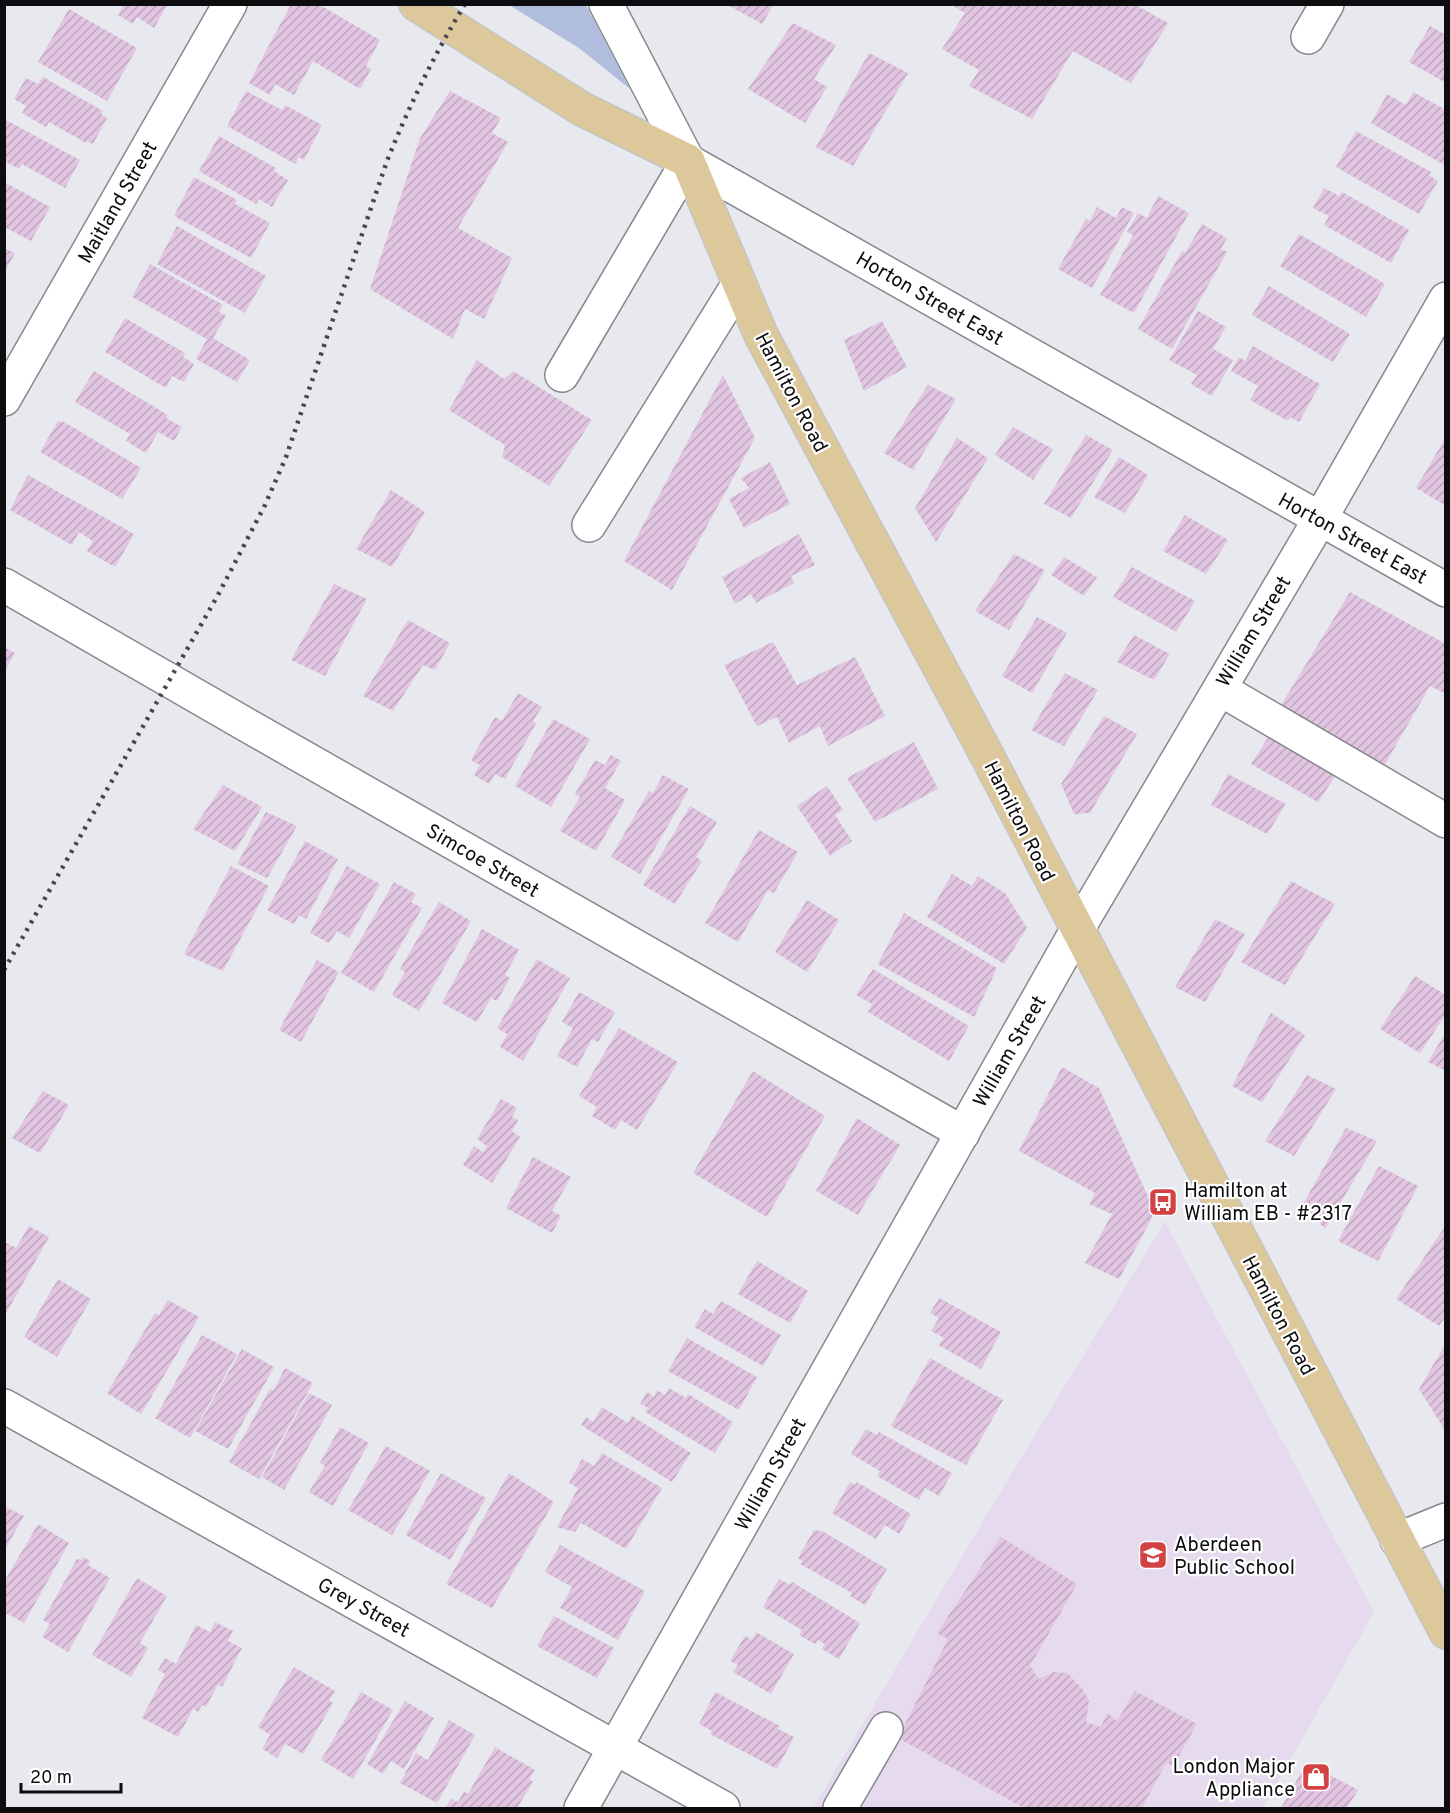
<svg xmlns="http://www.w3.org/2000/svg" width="1450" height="1813" font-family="Overpass,sans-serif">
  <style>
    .education { fill: #e6daee }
    .green { fill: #b1bddc }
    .building { fill: url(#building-hatch) }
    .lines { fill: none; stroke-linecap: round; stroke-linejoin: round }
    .minor-casing { stroke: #86888d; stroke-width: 36 }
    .major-casing { stroke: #c5c5c5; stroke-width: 36 }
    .minor { stroke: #fff; stroke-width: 33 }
    .major { stroke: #ddc89c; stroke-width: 33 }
    .rail { stroke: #47474a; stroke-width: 4.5; stroke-dasharray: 3 6; stroke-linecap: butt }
    .labels { text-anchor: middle; stroke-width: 4.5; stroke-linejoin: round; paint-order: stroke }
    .street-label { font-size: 20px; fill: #0d0d0f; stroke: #fff }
    .poi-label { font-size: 20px; fill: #0d0d0f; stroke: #fff; text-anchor: start }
  </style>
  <defs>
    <pattern id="building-hatch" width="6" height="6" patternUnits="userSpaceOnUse" patternTransform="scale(1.5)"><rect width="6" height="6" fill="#e1c5e1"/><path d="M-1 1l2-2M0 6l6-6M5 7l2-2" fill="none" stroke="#c0a8c0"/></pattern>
  </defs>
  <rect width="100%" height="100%" fill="#e7e9ee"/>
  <!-- education -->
  <path class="education" d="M1165,1222L1374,1612L1263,1808H813L996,1499Z"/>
  <!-- green -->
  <path class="green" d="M509,5H586L630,89L579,48Z"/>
  <!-- building -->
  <g class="building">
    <path d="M124,4H168L154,28L137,17L133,24L118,15Z"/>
    <path d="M291,4H318L380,40L366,66L371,69L360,89L313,61L294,95L275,84L270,95L249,83Z"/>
    <path d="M726,4H774L762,24Z"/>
    <path d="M950,4H1134L1168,23L1131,83L1073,51L1032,119L969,86L979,70L942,49L965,13Z"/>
    <path d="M69,9L137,48L107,101L38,62Z"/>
    <path d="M793,23L836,45L814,79L827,87L805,123L748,89Z"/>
    <path d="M1430,26L1446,35V83L1409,62Z"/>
    <path d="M869,53L908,73L853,166L816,147Z"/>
    <path d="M43,77L103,111L101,114L107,118L93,144L87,141L86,143L49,122L46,127L22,113L26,106L14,99L26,78L38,84Z"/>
    <path d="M246,91L282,110L285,105L322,125L304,160L299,157L295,164L227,126Z"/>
    <path d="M450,91L501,118L492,133L508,142L458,228L512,258L484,319L465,309L453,339L370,289L420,138Z"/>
    <path d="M1413,92L1446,110V166L1371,123L1387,94L1406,105Z"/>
    <path d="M4,119L80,160L65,188L22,164L19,169L4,161Z"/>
    <path d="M1356,131L1431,172L1429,175L1438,181L1419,214L1336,167Z"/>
    <path d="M219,136L276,168L274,171L288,180L272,207L259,199L256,204L199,171Z"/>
    <path d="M194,177L237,200L235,204L270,223L251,258L174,216Z"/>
    <path d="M4,182L50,207L31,241L4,227Z"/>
    <path d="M1324,188L1339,196L1342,192L1409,230L1391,263L1324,225L1329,216L1313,208Z"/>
    <path d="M1158,196L1189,213L1134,313L1100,295L1133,235L1127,232L1138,213L1147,218Z"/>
    <path d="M1097,207L1116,218L1122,207L1134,213L1092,288L1058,269L1086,219L1090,221Z"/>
    <path d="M1202,224L1227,238L1221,249L1227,252L1172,349L1138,329L1182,251L1185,253Z"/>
    <path d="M177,226L266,276L245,313L157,264Z"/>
    <path d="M1299,234L1385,284L1366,317L1280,266Z"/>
    <path d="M4,248L15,253L4,273Z"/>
    <path d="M150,264L223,305L219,312L226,316L213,338L250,360L237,382L196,359L207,339L132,297Z"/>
    <path d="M1269,286L1350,334L1333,362L1252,315Z"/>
    <path d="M1198,311L1226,327L1213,349L1233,360L1212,396L1191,384L1197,375L1169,360Z"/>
    <path d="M125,318L185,353L183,357L194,364L184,382L172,376L166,388L105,352Z"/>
    <path d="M882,321L907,367L864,391L844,340Z"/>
    <path d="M1253,346L1320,384L1299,422L1290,417L1288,421L1250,400L1258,386L1231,371L1239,357L1245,361Z"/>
    <path d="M477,360L504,379L513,371L592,420L549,486L502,457L505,445L449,410Z"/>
    <path d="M94,371L168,415L166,418L182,427L174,441L158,432L146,453L126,441L130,434L75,402Z"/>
    <path d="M723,375L755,438L672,590L624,561Z"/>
    <path d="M928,385L956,399L913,470L884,453Z"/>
    <path d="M58,421L64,422L141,468L122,499L40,452Z"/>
    <path d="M1013,427L1053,449L1033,480L995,455Z"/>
    <path d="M1086,435L1113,450L1071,518L1044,504Z"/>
    <path d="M1446,437V506L1416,488Z"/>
    <path d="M957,438L988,458L936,542L915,508Z"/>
    <path d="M1119,457L1148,475L1125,513L1094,497Z"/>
    <path d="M770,462L790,504L744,528L729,499L749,488L741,478Z"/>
    <path d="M28,475L134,534L115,567L87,551L93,541L79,532L72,545L10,510Z"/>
    <path d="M391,490L425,512L392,567L356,549Z"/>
    <path d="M1185,515L1228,540L1206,574L1163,551Z"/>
    <path d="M799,534L815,565L791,576L794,583L756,603L751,594L735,604L722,577Z"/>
    <path d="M1014,554L1045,570L1009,630L975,611Z"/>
    <path d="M1064,557L1097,577L1084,596L1051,575Z"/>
    <path d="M1132,567L1195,601L1176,632L1113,597Z"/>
    <path d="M334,584L367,599L325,676L291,660Z"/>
    <path d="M1350,592L1446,644V694L1430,686L1384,766L1281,705Z"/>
    <path d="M1037,617L1067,633L1032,693L1002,676Z"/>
    <path d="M408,620L450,643L435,670L423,665L393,711L363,696Z"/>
    <path d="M1134,635L1170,654L1154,680L1117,662Z"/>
    <path d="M773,642L797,685L855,657L885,716L828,746L820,726L789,743L777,717L757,726L724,665Z"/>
    <path d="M4,647L15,653L6,669L4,668Z"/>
    <path d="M1065,673L1098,690L1064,746L1031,730Z"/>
    <path d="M518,693L542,707L533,721L536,723L505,779L495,774L489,784L474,775L480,765L471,760L495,717L502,721Z"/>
    <path d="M1104,716L1137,734L1090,813L1074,814L1061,784Z"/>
    <path d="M553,719L590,739L551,807L515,786Z"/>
    <path d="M1274,728L1340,769L1318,802L1251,764Z"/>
    <path d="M914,742L938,789L875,822L847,778Z"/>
    <path d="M611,755L621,761L605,788L625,800L596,851L560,831L580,797L575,794L595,760L605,765Z"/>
    <path d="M1228,774L1286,804L1267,834L1211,805Z"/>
    <path d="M663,775L689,789L640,874L611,857L649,791L653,793Z"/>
    <path d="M223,785L262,807L235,851L193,829Z"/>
    <path d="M827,786L843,810L835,815L852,841L830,856L797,806Z"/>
    <path d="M690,806L717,822L696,857L702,861L675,904L643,885Z"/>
    <path d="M266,812L297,826L267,878L237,864Z"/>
    <path d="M759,830L798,852L774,893L768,890L738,942L705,923Z"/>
    <path d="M305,841L338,859L306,919L299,915L294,924L267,910Z"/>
    <path d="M231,866L269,886L223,971L184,954Z"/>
    <path d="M347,866L380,884L349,938L337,931L329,943L310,933Z"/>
    <path d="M952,874L972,886L978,876L1005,893L1027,928L1004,964L927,917Z"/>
    <path d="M1291,881L1335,904L1285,985L1241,962Z"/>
    <path d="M394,882L416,894L411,902L422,908L374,992L341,973Z"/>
    <path d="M807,900L839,920L807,972L775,952Z"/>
    <path d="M439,902L471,921L419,1011L392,995L405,972L400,969Z"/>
    <path d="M904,913L997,968L974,1017L878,964Z"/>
    <path d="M1215,919L1245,934L1205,1002L1175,987Z"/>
    <path d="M482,929L519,950L505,975L510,978L497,1001L491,998L477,1022L442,1003Z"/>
    <path d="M537,959L570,978L523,1061L500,1047L507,1034L497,1028Z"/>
    <path d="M317,960L339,972L301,1042L279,1030Z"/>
    <path d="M873,969L969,1026L949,1061L868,1012L872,1004L856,995Z"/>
    <path d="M1415,976L1446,995V1014L1420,1053L1380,1029Z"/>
    <path d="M579,992L615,1012L598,1042L592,1039L577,1067L557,1056L573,1028L562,1022Z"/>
    <path d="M1271,1013L1305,1035L1262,1102L1232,1086Z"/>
    <path d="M619,1028L678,1062L637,1130L621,1120L615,1130L592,1116L597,1107L579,1096Z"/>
    <path d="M1446,1032V1071L1428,1062Z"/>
    <path d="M1062,1067L1099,1088L1155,1212L1119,1279L1085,1263L1112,1214L1089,1204L1095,1193L1019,1151Z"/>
    <path d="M753,1071L825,1116L767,1217L693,1173Z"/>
    <path d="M1307,1075L1336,1089L1294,1156L1265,1141Z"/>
    <path d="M43,1091L69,1105L40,1153L12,1138Z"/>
    <path d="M501,1099L517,1108L512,1117L518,1120L512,1131L520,1137L492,1183L463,1165L474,1146L483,1152L487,1146L477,1139Z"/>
    <path d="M857,1118L900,1145L858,1215L816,1191Z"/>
    <path d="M1346,1128L1377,1141L1325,1229L1303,1204Z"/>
    <path d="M533,1157L571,1177L552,1211L561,1216L552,1233L506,1208Z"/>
    <path d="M1379,1166L1418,1186L1378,1261L1338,1241Z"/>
    <path d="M1446,1225V1316L1439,1326L1396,1299Z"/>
    <path d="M29,1226L49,1237L4,1317V1247L7,1243L16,1248Z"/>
    <path d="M757,1261L808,1291L790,1323L738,1294Z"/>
    <path d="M58,1279L91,1299L57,1357L24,1337Z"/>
    <path d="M939,1298L1001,1332L981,1369L938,1345L944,1338L931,1331L939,1318L930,1313Z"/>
    <path d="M168,1300L199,1317L141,1414L107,1393L155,1313L159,1315Z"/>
    <path d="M721,1301L781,1335L763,1366L694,1327L705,1309L713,1314Z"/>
    <path d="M202,1335L237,1354L190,1438L155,1418Z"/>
    <path d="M687,1338L757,1377L739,1410L668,1371Z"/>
    <path d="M1446,1343V1432L1419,1389Z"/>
    <path d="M242,1349L274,1367L228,1449L195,1431Z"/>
    <path d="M930,1358L1003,1400L966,1465L891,1426Z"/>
    <path d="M285,1368L313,1383L259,1479L229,1462L270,1389L273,1391Z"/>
    <path d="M669,1388L686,1398L688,1394L733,1422L715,1453L645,1412L648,1408L640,1404L647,1392L654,1397L657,1390L665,1395Z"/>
    <path d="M309,1393L332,1405L284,1490L262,1477Z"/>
    <path d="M602,1407L628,1423L632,1416L691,1453L672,1482L581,1425L586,1417L593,1422Z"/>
    <path d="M340,1427L369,1443L333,1506L309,1492L325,1466L320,1463Z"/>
    <path d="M866,1429L877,1435L879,1432L952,1473L939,1496L925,1488L919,1500L877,1476L880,1471L851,1454Z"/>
    <path d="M386,1446L430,1471L392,1535L348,1510Z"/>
    <path d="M602,1453L662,1488L626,1549L581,1523L575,1532L557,1527L578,1488L569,1483L582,1459L594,1466Z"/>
    <path d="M441,1473L486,1498L450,1560L406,1535Z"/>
    <path d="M509,1473L554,1502L492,1608L446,1584Z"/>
    <path d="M850,1482L855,1485L857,1482L911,1514L899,1534L885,1525L876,1539L832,1513Z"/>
    <path d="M4,1506L24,1516L4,1551Z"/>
    <path d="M38,1524L69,1543L24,1623L4,1612V1582Z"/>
    <path d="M814,1530L822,1531L887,1569L865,1605L850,1596L852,1593L800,1564L802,1561L798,1558Z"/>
    <path d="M1001,1537L1077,1584L1030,1666L1039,1679L1053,1672L1067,1673L1081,1687L1089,1700L1086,1722L1101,1727L1107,1713L1117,1721L1135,1691L1197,1724L1173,1766L1166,1763L1142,1808H1024L898,1738L948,1639L937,1633Z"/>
    <path d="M560,1545L645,1591L618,1640L560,1608L572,1587L545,1572Z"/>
    <path d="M83,1557L90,1561L88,1565L110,1578L68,1652L42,1637L50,1624L43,1620L77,1559L81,1560Z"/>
    <path d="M137,1578L167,1596L140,1643L148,1648L131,1677L92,1655Z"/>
    <path d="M779,1579L790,1585L792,1582L860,1623L839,1659L822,1649L825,1644L818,1640L815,1644L799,1635L802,1630L763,1607Z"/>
    <path d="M554,1616L614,1648L597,1678L537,1646Z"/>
    <path d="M215,1622L233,1631L228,1641L242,1648L222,1687L218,1684L206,1707L202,1705L198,1712L193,1709L178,1737L142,1718L165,1674L158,1670L165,1658L176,1664L196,1625L210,1632Z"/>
    <path d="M756,1632L794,1654L771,1694L733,1672L738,1665L730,1661L745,1636L752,1640Z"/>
    <path d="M294,1667L335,1691L329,1701L333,1703L303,1754L285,1744L277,1758L262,1749L270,1735L258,1727Z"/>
    <path d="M361,1692L393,1710L353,1779L321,1760Z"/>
    <path d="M715,1692L780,1726L778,1729L794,1737L777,1769L710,1734L712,1731L699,1724Z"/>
    <path d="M405,1701L434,1718L404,1769L391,1761L383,1774L367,1764Z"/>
    <path d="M449,1720L475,1735L437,1803L400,1783L416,1753L428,1760Z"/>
    <path d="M495,1747L535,1770L529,1779L533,1782L517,1808H445L451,1799L458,1802L464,1791L468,1794Z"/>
    <path d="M1307,1763L1358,1790L1347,1808H1281Z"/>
  </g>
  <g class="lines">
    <!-- minor casing -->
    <g class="minor-casing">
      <g id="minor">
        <path d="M606,4L688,161"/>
        <path d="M1308,37L1327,4"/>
        <path d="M688,161L1446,590"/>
        <path d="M562,375L688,161"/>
        <path d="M4,399L230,4"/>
        <path d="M589,525L738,285"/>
        <path d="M4,585L245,724L963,1133"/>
        <path d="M1220,689L1446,821"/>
        <path d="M4,1406L723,1808"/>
        <path d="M1397,1540L1446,1520"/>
        <path d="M581,1808L1077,930L1320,519L1446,299"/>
        <path d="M840,1808L886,1729"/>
      </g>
    </g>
    <!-- major casing -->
    <g class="major-casing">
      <path id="major" d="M416,4L582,109L688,161L761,335L982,746L1446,1632"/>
    </g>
    <!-- minor -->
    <use href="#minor" class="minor"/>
    <!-- major -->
    <use href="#major" class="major"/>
    <!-- rail -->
    <path class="rail" d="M4,970L218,595L265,505L286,457L387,161C409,106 434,55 465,4"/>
  </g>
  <!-- icons -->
  <defs>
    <g id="bus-square" transform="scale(1.5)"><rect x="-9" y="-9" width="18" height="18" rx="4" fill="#d24245" stroke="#fff"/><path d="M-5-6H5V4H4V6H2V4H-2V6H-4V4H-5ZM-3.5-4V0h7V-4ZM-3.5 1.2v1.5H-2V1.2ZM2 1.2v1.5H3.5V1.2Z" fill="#fff"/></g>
    <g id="school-square" transform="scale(1.5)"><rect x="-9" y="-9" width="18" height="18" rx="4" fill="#d24245" stroke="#fff"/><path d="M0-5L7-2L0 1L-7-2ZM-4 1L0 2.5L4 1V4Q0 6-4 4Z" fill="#fff"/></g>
    <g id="shop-square" transform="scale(1.5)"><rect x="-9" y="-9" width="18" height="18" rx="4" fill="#d24245" stroke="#fff"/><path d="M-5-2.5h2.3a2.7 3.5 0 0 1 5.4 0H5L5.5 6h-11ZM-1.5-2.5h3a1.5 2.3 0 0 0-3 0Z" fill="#fff"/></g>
  </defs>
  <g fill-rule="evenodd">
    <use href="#bus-square" x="1163" y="1202"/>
    <use href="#school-square" x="1153" y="1555"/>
    <use href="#shop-square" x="1316" y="1777"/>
  </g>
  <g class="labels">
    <!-- street labels -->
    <g class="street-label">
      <text transform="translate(117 202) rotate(-60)" y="7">Maitland Street</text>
      <text transform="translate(930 298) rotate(30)" y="7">Horton Street East</text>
      <text transform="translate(792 392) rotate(62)" y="7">Hamilton Road</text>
      <text transform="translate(1353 538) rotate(29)" y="7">Horton Street East</text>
      <text transform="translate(1253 631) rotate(-59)" y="7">William Street</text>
      <text transform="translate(1020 821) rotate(63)" y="7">Hamilton Road</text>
      <text transform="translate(483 860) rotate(30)" y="7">Simcoe Street</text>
      <text transform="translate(1009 1051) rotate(-60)" y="7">William Street</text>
      <text transform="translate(1279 1315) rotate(62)" y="7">Hamilton Road</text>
      <text transform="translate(770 1474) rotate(-61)" y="7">William Street</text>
      <text transform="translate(364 1607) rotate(29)" y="7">Grey Street</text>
    </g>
    <!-- poi labels -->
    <g class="poi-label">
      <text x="1184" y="1197">Hamilton at<tspan x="1184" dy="23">William EB - #2317</tspan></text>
      <text x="1174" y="1551">Aberdeen<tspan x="1174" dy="23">Public School</tspan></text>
      <text x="1295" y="1773" text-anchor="end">London Major<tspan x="1295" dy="23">Appliance</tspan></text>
    </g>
  </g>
  <!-- border -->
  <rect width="1450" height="1813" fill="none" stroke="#0d0d0f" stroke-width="12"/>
  <!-- scale -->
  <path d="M21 1783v9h100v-9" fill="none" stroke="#0d0d0f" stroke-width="3"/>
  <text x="30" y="1783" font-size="18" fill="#0d0d0f" stroke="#ffffff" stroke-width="4.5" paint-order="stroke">20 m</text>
</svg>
